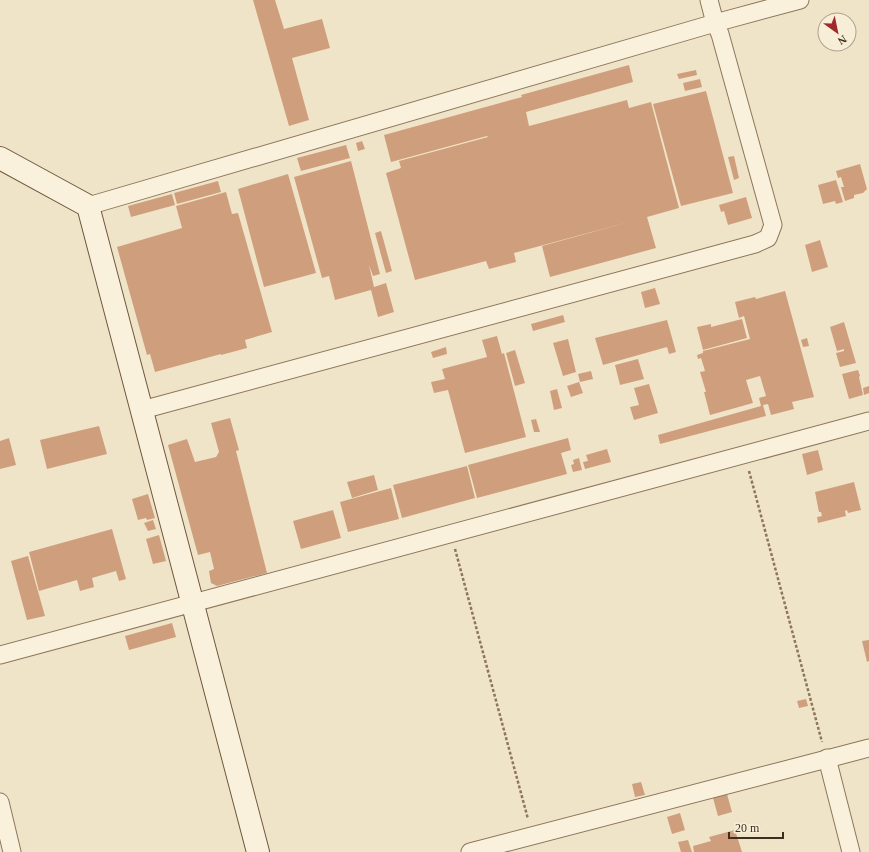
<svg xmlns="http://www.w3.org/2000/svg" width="869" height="852" font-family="'Times New Roman',serif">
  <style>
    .building { fill: #cf9f7d }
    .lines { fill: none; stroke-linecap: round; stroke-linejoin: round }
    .street-casing { stroke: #8d765c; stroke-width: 19 }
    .secondary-casing { stroke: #6f573f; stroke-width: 24 }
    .path { stroke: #8d765c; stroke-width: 2.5; stroke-dasharray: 3 2; stroke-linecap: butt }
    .street { stroke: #faf1dc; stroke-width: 17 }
    .secondary { stroke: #faf1dc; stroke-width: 22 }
  </style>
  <rect width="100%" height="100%" fill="#f0e4c8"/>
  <!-- building -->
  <g class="building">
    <path d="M253,0H275L284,29L322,19L330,48L292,58L309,120L289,126Z"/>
    <path d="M629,65L633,82L526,112L529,126L627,100L629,108L651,102L679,208L647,217L656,248L550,277L542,246L632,221L514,253L516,262L489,269L486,261L415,280L386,173L401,168L399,161L488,137L487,136L391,162L384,135L522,97L521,95Z"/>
    <path d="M696,70L697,75L679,79L677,74Z"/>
    <path d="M700,79L702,87L685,91L683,83Z"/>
    <path d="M706,91L733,193L681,206L653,104Z"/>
    <path d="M362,141L365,149L358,151L356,143Z"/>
    <path d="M346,145L350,158L301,171L297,158Z"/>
    <path d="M734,156L739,178L734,180L728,157Z"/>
    <path d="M351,161L380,274L373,276L369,265L374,287L386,283L394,312L378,317L371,290L335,300L329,276L322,278L294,177Z"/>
    <path d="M860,164L867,189L863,193L854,195V198L845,201L841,187H844L841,177L838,178L836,171Z"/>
    <path d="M288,174L316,273L264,287L238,189Z"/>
    <path d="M836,180L843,202L836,204L835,201L823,204L818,185Z"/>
    <path d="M218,181L221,192L177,204L174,193Z"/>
    <path d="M226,192L232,214L238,213L272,332L245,340L247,348L221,355V354L155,372L150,354L147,355L117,247L182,228L176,206Z"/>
    <path d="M172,194L175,205L131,217L128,206Z"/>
    <path d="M746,197L752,218L728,225L724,211L721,212L719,205Z"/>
    <path d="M381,231L392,271L386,273L375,233Z"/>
    <path d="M820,240L828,267L812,272L805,245Z"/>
    <path d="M655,288L660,304L645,308L641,292Z"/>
    <path d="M785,291L814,397L792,402L794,409L771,415L768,404L763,405L766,416L660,444L658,435L761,406L759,398L766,396L760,376L746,380L753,403L710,415L704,392H706L700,372L705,371L701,358L698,359L697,355L703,353V351L750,339L744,316L739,318L735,302L755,297L756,299Z"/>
    <path d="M563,315L565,322L533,331L531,324Z"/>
    <path d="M742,319L747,338L703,350L697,327L711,324V327Z"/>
    <path d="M667,320L676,352L669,354L667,347L603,365L595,338Z"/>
    <path d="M844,322L856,363L840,367L836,353L844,351V349L837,351L830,327Z"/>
    <path d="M497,336L502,354L504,353L526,437L465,453L448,390L434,393L431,382L445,379L442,369L487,357L482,340Z"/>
    <path d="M807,338L809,346L803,347L801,340Z"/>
    <path d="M568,339L576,372L563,376L553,343Z"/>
    <path d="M446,347L447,354L433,358L431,352Z"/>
    <path d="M515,350L525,383L515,386L506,353Z"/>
    <path d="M638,359L644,379L620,385L615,365Z"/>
    <path d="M858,370L860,376L859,377L863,395L849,399L842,374Z"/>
    <path d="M591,371L593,379L580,382L578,374Z"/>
    <path d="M579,382L583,393L571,397L567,386Z"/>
    <path d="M649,384L658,413L634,420L630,407L639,405L634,388Z"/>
    <path d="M869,386V393L864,395L863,388Z"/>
    <path d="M557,389L562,408L554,410L550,391Z"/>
    <path d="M230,418L239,450L236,451L267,573L217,586L211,583L209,571L214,569L210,552L198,555L168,445L187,439L195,462L216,457L219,452L211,423Z"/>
    <path d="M536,419L540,432H534L531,420Z"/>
    <path d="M99,426L107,454L47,469L40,440Z"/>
    <path d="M9,438L16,465L0,469V441Z"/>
    <path d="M568,438L571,450L561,453L567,474L477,498L468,465Z"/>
    <path d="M607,449L611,462L585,469L583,462L588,461L586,455Z"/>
    <path d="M818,450L823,470L807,475L802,454Z"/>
    <path d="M579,458L582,470L573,472L571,465L574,464L573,460Z"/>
    <path d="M467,466L475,498L402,518L393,485Z"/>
    <path d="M374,475L378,490L352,498L347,482Z"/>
    <path d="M854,482L861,510L848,513L847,510L845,511L846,516L818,523L817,517L822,516L821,512H819L815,492Z"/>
    <path d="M391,488L399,519L348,532L340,502Z"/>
    <path d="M148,494L155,518L147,520L146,518L138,520L132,499Z"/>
    <path d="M333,510L341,538L301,549L293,521Z"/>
    <path d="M153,520L156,529L148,531L144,523Z"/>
    <path d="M112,529L126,579L119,581L116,571L92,578L94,587L80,591L77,580L39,591L29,552Z"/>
    <path d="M159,535L166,561L153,564L146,539Z"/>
    <path d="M28,556L45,616L27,620L11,561Z"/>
    <path d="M172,623L176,637L129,650L125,636Z"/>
    <path d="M869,640V661L867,662L862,641Z"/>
    <path d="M806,699L808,706L799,708L797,701Z"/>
    <path d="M641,782L645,795L635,797L632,784Z"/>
    <path d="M727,794L732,812L718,816L713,798Z"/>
    <path d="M680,813L685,830L672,834L667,817Z"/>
    <path d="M735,830L742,852H694L693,846L711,841L709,837Z"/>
    <path d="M688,840L692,852H681L678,842Z"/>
  </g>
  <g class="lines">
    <!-- street casing -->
    <g class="street-casing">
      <g id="street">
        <path d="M88,206L715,23L800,0"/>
        <path d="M142,410L755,244L768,238L773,225L720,34L715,23L709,0"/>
        <path d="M0,655L869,421"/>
        <path d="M827,758L851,852"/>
        <path d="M0,802L12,852"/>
        <path d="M470,852L869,748"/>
      </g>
    </g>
    <!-- secondary casing -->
    <g class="secondary-casing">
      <path id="secondary" d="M0,158L88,206L258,852"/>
    </g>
    <!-- path -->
    <g class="path">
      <path d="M749,471L822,742"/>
      <path d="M455,549L528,819"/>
    </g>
    <!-- street -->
    <use href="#street" class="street"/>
    <!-- secondary -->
    <use href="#secondary" class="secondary"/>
  </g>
  <!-- north arrow -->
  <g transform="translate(837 32) rotate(147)"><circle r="19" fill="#f7eed8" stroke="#ada18e"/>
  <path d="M0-3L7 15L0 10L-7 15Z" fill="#9e2a2b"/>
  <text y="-6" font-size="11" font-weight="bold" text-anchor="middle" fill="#3d2e20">N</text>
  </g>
  <!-- scale -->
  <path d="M729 832v6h54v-6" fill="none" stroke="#3d2e20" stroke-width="2"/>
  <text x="735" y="832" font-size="12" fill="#3d2e20" stroke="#f7eed8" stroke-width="3" paint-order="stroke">20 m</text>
</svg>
